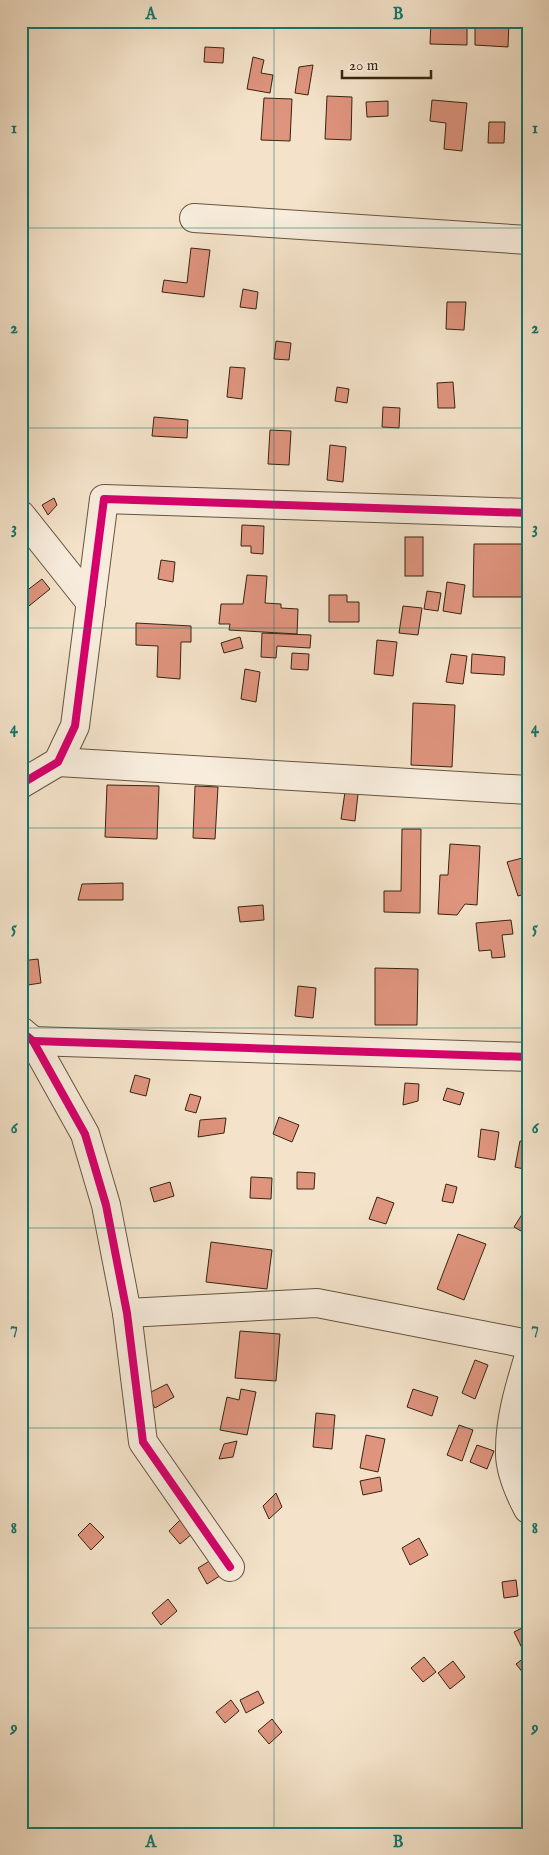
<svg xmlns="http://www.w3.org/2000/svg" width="549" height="1855" font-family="'IM FELL English',serif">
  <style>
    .building { fill: #df947e; stroke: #36250f }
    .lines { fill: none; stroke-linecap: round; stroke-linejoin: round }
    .street-casing { stroke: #66543e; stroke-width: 30 }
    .street { stroke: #f8eddd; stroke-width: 28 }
    .cycleway-casing { stroke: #f8eddd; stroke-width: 11 }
    .cycleway { stroke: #d6006c; stroke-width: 8 }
    .grid { fill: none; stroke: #0f766e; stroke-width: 1; stroke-opacity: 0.55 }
    .neatline { fill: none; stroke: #0f766e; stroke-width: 2 }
    .grid-label { font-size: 16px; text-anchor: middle; font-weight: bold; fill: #0f766e }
  </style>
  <rect width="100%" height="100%" fill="#f4e3ca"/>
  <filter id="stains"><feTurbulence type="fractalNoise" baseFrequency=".004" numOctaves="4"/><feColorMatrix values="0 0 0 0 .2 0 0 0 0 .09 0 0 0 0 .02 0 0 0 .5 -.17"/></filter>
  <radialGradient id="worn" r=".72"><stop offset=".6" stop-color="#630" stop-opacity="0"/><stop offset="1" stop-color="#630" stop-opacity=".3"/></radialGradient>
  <!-- building -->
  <g class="building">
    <path d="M319,21H359V27L319,26Z"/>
    <path d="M431,21H467V45L430,44Z"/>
    <path d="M475,21H509L508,47L475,45Z"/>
    <path d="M205,47L224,48L223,63L204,62Z"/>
    <path d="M253,57L264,60L261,73L273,75L270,93L247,89Z"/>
    <path d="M313,65L308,95L295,93L299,67Z"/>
    <path d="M327,96L352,97L351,140L325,139Z"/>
    <path d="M264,98L292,99L290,141L261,140Z"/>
    <path d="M432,100L467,103L462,151L444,149L446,123L430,121Z"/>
    <path d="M388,101V116L367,117L366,102Z"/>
    <path d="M489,122H505L504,143H488Z"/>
    <path d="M191,248L210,250L204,297L162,292L164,280L187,283Z"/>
    <path d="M243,289L258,292L256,309L240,307Z"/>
    <path d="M447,302H466L464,330L446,329Z"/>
    <path d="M276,341L291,343L289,360L274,359Z"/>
    <path d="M230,367L245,368L242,399L227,397Z"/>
    <path d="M453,382L455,408H438L437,383Z"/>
    <path d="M337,387L349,389L347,403L335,401Z"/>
    <path d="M383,407L400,408L399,428L382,427Z"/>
    <path d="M154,417L188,420L187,438L152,436Z"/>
    <path d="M270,430L291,431L289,465L268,464Z"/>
    <path d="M330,445L346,447L343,482L327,480Z"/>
    <path d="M54,498L57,505L48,515L42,505Z"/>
    <path d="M242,525L264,526L263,554L251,553V546H241Z"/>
    <rect x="405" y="537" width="18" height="39"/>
    <path d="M474,544H523L522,597H473Z"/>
    <path d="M161,560L175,562L173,582L158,579Z"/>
    <path d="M247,575L267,576L265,603L281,604V608L298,609L297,634L229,630L230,624H219L221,604H243Z"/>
    <path d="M42,579L50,589L24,610L21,607V595Z"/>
    <path d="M447,582L465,585L461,614L443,611Z"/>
    <path d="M427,591L441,593L438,611L424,609Z"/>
    <path d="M329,595H347V602H359V622H329Z"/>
    <path d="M403,606L422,608L418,635L399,633Z"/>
    <path d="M136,623L191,626V642H181L180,679L157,677L158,646L136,645Z"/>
    <path d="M262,633L311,635L310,648L277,646L276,658L261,657Z"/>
    <path d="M240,637L243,648L224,653L221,643Z"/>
    <path d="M377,640L397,642L393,676L374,674Z"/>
    <path d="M292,653L309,654L308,670L291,669Z"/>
    <path d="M451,654L467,656L463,684L446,682Z"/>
    <path d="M472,654L505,657L504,675L471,673Z"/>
    <path d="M245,669L260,672L256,702L241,699Z"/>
    <path d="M413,703L455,705L452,767L411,765Z"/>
    <path d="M107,785L159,786L157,839L105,837Z"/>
    <path d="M195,786L218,787L215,839L193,838Z"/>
    <path d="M345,792L358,794L355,821L341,819Z"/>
    <path d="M402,829H421L420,913L384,912V891H401Z"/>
    <path d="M450,844L480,846L477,905L465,904L457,915L438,914L440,875H448Z"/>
    <path d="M526,857L528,863V893L518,896L507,862Z"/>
    <path d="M123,883V900H78L82,884Z"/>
    <path d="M263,905L264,920L240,922L238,907Z"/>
    <path d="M511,920L513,934L502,935L505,957L492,958L491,950L479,951L476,923Z"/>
    <path d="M38,959L41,983L21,986V961Z"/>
    <path d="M375,968L418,969L417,1025H375Z"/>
    <path d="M298,986L316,988L313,1018L295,1016Z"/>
    <path d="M135,1075L150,1079L146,1096L130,1092Z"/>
    <path d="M405,1083L419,1084L418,1101L403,1105Z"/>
    <path d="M447,1088L464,1093L460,1105L443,1100Z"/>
    <path d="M190,1094L201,1097L196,1113L185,1110Z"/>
    <path d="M279,1117L299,1125L292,1142L273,1134Z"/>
    <path d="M226,1118L224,1133L198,1137L200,1120Z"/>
    <path d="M481,1129L499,1132L495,1160L478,1157Z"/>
    <path d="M520,1141L528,1142V1170L515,1167Z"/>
    <path d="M297,1172L315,1173L314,1189H297Z"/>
    <path d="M251,1177L272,1178L271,1199L250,1198Z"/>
    <path d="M170,1182L174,1196L154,1202L150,1188Z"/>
    <path d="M446,1184L457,1187L453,1203L442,1201Z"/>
    <path d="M377,1197L394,1203L386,1224L369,1219Z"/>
    <path d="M528,1205V1235L514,1227Z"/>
    <path d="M458,1234L486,1244L464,1300L437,1289Z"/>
    <path d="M211,1242L272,1250L267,1289L206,1282Z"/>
    <path d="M240,1331L280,1334L276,1381L235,1378Z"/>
    <path d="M475,1360L488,1365L475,1399L462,1393Z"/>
    <path d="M167,1384L174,1397L155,1408L147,1394Z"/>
    <path d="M241,1389L256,1392L247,1435L220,1430L227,1397L239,1400Z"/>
    <path d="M413,1389L438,1397L432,1416L407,1407Z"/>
    <path d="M316,1413L335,1415L332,1449L313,1447Z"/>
    <path d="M459,1425L473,1430L462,1461L447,1455Z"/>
    <path d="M366,1435L385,1439L378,1472L360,1468Z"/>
    <path d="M237,1441L233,1457L219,1459L224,1444Z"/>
    <path d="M477,1445L494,1451L487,1469L470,1462Z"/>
    <path d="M380,1477L382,1491L363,1495L360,1481Z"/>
    <path d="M276,1493L282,1507L269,1519L263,1506Z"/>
    <path d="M180,1520L192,1534L180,1544L169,1531Z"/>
    <path d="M90,1523L104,1537L91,1550L78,1535Z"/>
    <path d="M419,1538L428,1555L410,1565L402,1548Z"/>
    <path d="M216,1557L226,1572L207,1584L198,1568Z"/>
    <path d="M516,1580L518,1596L504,1598L502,1582Z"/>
    <path d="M168,1599L177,1611L161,1625L152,1613Z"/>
    <path d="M528,1625V1645L522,1648L514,1632Z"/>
    <path d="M528,1655V1679L516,1664Z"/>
    <path d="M424,1657L436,1672L423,1682L411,1668Z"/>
    <path d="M453,1661L465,1677L450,1689L438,1673Z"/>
    <path d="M258,1691L264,1703L246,1713L240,1700Z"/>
    <path d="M231,1700L239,1711L225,1723L216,1712Z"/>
    <path d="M272,1719L282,1732L269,1744L258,1731Z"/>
  </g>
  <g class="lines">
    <!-- street casing -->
    <g class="street-casing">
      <g id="street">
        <path d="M194,218L528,240"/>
        <path d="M21,515L91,603"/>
        <path d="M58,762L528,790"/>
        <path d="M21,784L58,762L75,726L104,499L528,513"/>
        <path d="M21,1031L33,1041L85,1134L106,1205L127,1313L143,1442L230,1567"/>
        <path d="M33,1041L528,1057"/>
        <path d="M127,1313L317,1303L528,1344"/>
        <path d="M528,1359C519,1389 510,1419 510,1450C509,1470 519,1492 528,1509"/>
      </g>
    </g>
    <!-- street -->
    <use href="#street" class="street"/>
    <!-- cycleway casing -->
    <g class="cycleway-casing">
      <g id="cycleway">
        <path d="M21,784L58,762L75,726L104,499L528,513"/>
        <path d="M21,1031L33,1041L85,1134L106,1205L127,1313L143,1442L230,1567"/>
        <path d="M33,1041L528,1057"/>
      </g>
    </g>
    <!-- cycleway -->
    <use href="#cycleway" class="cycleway"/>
  </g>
  <!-- grid -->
  <path class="grid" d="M274,21V1834M21,228H528M21,428H528M21,628H528M21,828H528M21,1028H528M21,1228H528M21,1428H528M21,1628H528"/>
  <!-- margin -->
  <rect width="549" height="1855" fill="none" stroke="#f4e3ca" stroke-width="55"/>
  <!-- scale -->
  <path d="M342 70v8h89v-8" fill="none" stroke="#36250f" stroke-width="2.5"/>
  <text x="349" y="70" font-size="15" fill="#36250f" stroke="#f8eddd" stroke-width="4" paint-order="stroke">20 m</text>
  <rect x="28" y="28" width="494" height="1800" class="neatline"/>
  <g class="grid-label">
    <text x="151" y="19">A</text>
    <text x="398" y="19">B</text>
    <text x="14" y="133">1</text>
    <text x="535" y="133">1</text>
    <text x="14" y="333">2</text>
    <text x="535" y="333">2</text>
    <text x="14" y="533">3</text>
    <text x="535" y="533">3</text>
    <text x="14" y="733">4</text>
    <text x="535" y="733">4</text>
    <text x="14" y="933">5</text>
    <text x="535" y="933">5</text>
    <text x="14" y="1133">6</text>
    <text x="535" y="1133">6</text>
    <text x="14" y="1333">7</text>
    <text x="535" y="1333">7</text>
    <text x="14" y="1533">8</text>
    <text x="535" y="1533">8</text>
    <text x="14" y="1733">9</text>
    <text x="535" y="1733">9</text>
    <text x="151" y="1847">A</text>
    <text x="398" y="1847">B</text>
  </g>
  <rect width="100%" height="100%" filter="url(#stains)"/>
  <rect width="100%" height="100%" fill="url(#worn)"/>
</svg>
